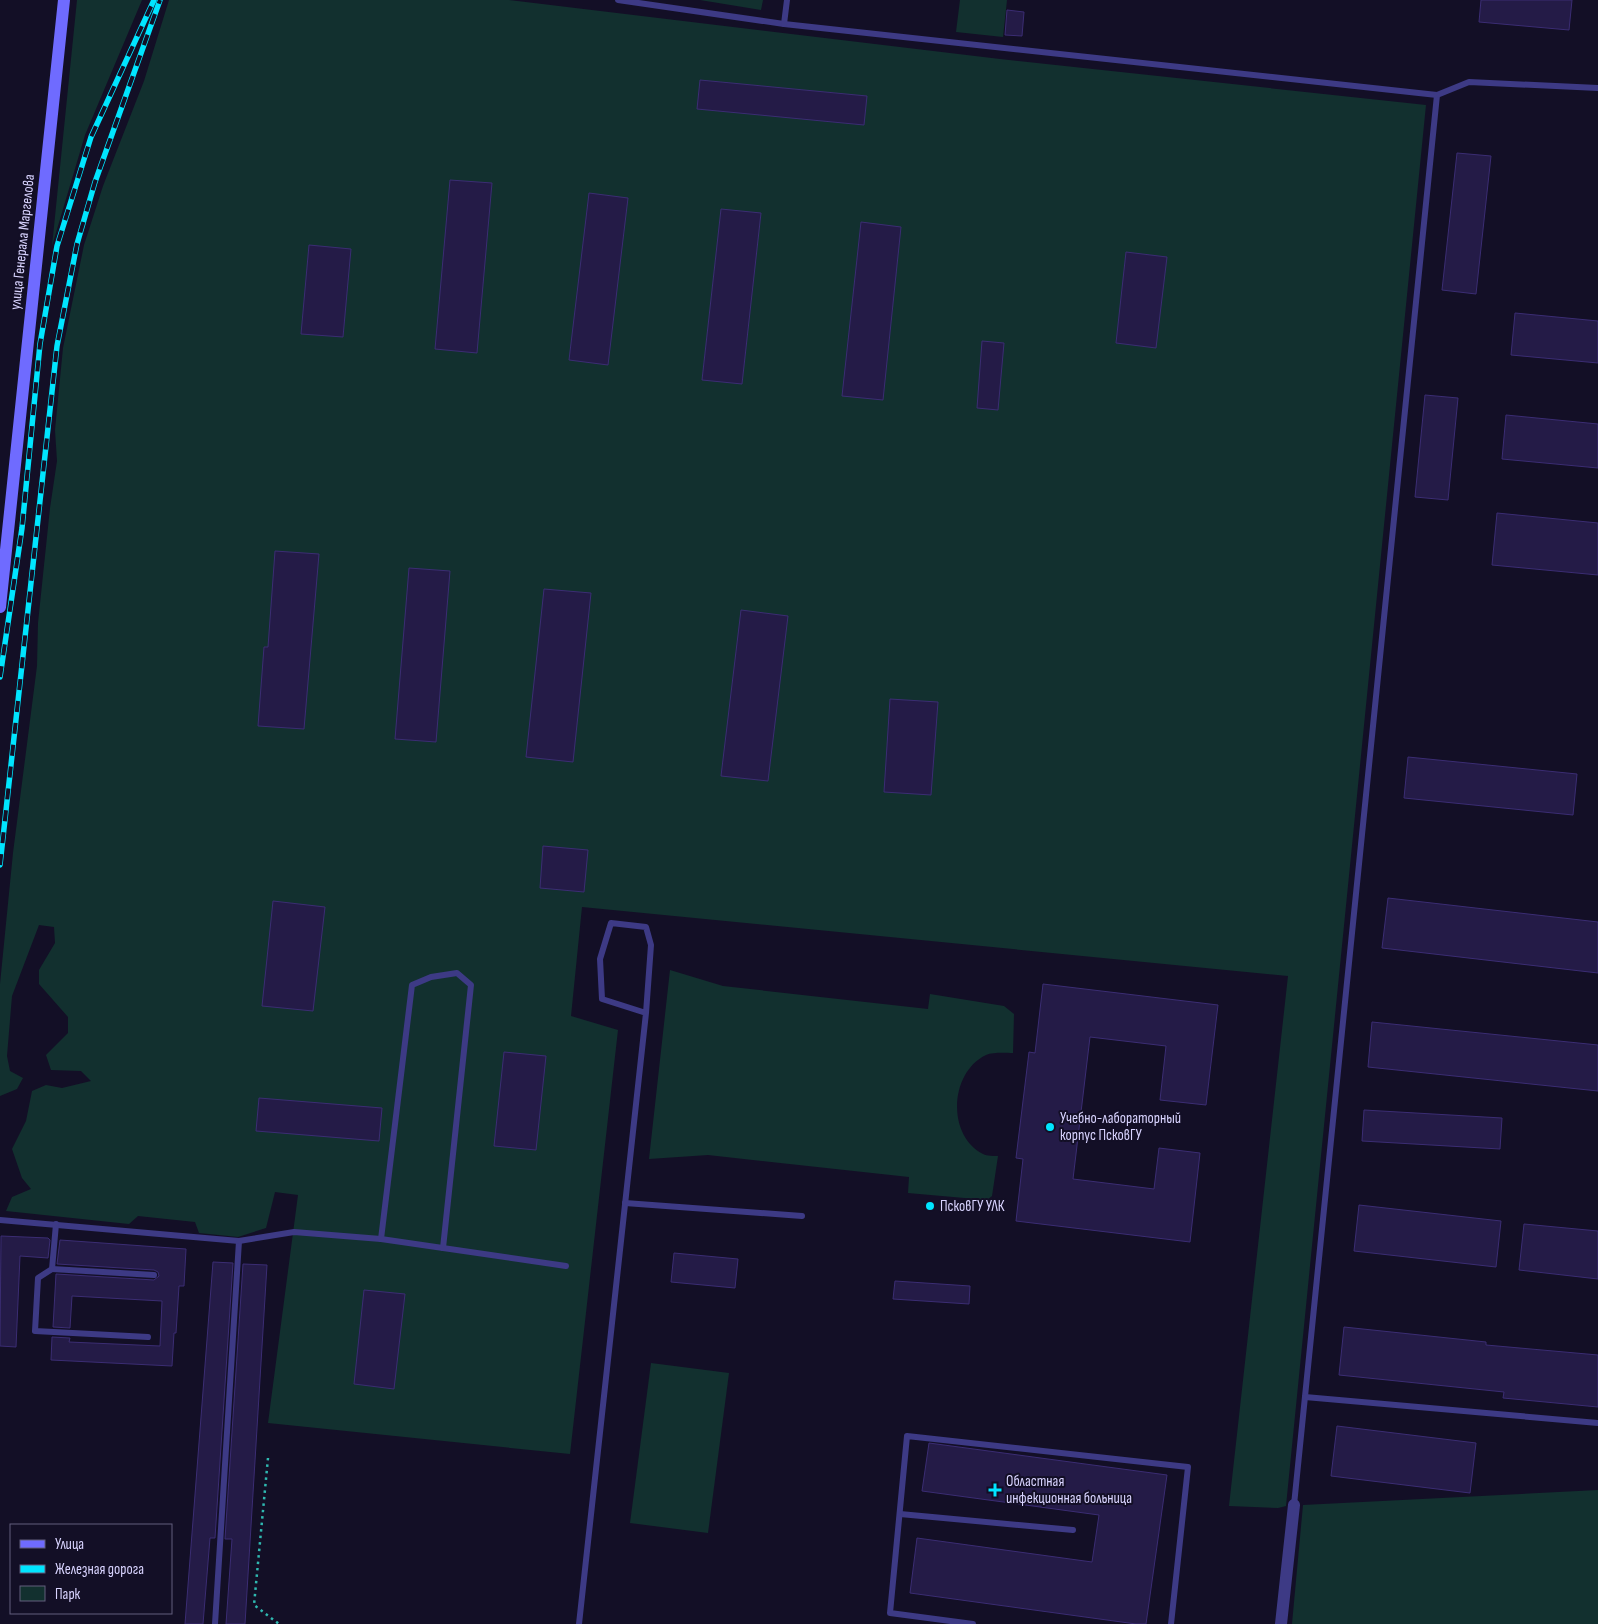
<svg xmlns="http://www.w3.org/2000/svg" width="1598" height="1624" font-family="'Sofia Sans Condensed',sans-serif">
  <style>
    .green { fill: #12302f }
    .building { fill: #241b47; stroke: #3b2d73 }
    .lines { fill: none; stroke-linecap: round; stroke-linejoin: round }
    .path { stroke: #2fb8b0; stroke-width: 2.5; stroke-dasharray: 2.5 4; stroke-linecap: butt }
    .service { stroke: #3d3a85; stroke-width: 6 }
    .minor { stroke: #3d3a85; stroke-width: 12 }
    .secondary { stroke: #6f6bff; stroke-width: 12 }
    .rail-casing { stroke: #00e5ff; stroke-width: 5.5 }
    .rail { stroke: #130f26; stroke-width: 4; stroke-dasharray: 11; stroke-linecap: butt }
    .poi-dot { fill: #00e5ff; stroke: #130f26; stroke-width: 2 }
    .labels { text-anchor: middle; stroke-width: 4; stroke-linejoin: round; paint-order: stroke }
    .street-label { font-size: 15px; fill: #d9d4ff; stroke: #130f26 }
    .poi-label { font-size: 15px; fill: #d9d4ff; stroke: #130f26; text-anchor: start }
  </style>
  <rect width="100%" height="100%" fill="#130f26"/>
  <!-- green -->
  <g class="green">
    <path d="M77,0H142L85,135L52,246Z"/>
    <path d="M169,0H509L1000,59L1426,105L1286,1506L1278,1508L1229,1506L1288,976L582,907L571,1016L618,1030L570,1454L268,1423L298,1195L275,1192L266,1228L238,1237L199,1233L195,1222L138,1216L129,1224L6,1211L12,1197L31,1189L22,1178L12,1149L26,1121L32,1091L46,1085L62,1088L91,1081L81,1071L51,1070L46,1055L68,1033V1017L39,984V970L55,943L54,927L39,925L12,996L7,1056L10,1071L23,1078L17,1089L0,1096V984L13,853L37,666L38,623L50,508L57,461L55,430L63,348L84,245L103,186L144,81Z"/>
    <path d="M700,0H763L761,10Z"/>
    <path d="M960,0H1007L1003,37L956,32Z"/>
    <path d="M670,970L723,986L928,1009L930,994L1004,1006L1014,1014L1013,1053C1005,1053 993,1052 986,1055C950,1072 946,1135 983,1154C987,1156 994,1156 998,1156L992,1196L987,1200L908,1193L909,1177L708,1155L649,1159Z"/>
    <path d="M651,1363L729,1373L708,1533L630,1523Z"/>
    <path d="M1598,1490V1624H1292L1303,1505Z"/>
  </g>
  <!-- building -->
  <g class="building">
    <path d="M1481,0H1572L1569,30L1479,22Z"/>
    <path d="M1007,10L1024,12L1022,36L1005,35Z"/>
    <path d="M700,80L867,96L864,125L697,109Z"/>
    <path d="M1457,153L1491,156L1476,294L1442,290Z"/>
    <path d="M450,180L492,183L477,353L435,349Z"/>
    <path d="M589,193L628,198L608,365L569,360Z"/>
    <path d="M721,209L761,213L742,384L702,380Z"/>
    <path d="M861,222L901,227L883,400L842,396Z"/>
    <path d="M309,245L351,249L343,337L301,334Z"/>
    <path d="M1126,252L1167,257L1156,348L1116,343Z"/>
    <path d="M1515,313L1598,321V363L1511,355Z"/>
    <path d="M982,341L1004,343L998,410L977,408Z"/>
    <path d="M1425,395L1458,398L1448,500L1415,497Z"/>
    <path d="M1506,415L1598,424V468L1502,459Z"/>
    <path d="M1497,513L1598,523V575L1492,565Z"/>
    <path d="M275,551L319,554L304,729L258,726L264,647H268Z"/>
    <path d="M409,568L450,571L436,742L395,739Z"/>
    <path d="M544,589L591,593L573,762L526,757Z"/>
    <path d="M741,610L788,616L768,781L721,776Z"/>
    <path d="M890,699L938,702L931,795L884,792Z"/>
    <path d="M1408,757L1577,774L1573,815L1404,798Z"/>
    <path d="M543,846L588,850L584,892L540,888Z"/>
    <path d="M1388,898L1598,922V973L1382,948Z"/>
    <path d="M273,901L325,907L313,1011L262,1006Z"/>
    <path d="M1043,984L1218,1005L1206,1105L1160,1100L1166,1046L1090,1037L1073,1179L1154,1189L1159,1148L1200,1153L1190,1242L1016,1221L1023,1159L1016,1158L1029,1052L1035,1053Z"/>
    <path d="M1372,1022L1598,1045V1091L1368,1067Z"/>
    <path d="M504,1052L546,1056L536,1150L494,1146Z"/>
    <path d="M259,1098L382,1108L379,1141L256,1131Z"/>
    <path d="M1364,1110L1502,1118L1500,1149L1362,1141Z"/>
    <path d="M1359,1205L1501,1221L1496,1267L1354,1251Z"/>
    <path d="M1524,1224L1598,1231V1279L1519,1270Z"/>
    <path d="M1,1236L48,1238L50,1240L48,1258L20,1256L16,1347L0,1346Z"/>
    <path d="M60,1240L186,1249L184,1286H179L176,1333H174L172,1366L51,1360L52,1337L70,1338L69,1342L160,1346L162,1301L72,1296L70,1328L53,1327L56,1274L154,1280L159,1276L158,1272L154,1270L57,1264Z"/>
    <path d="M674,1253L738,1259L735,1288L671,1282Z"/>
    <path d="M213,1262L233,1263L215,1538H210L203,1624H185Z"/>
    <path d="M243,1264L267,1265L245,1624H226L232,1539H225Z"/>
    <path d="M895,1281L970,1286L969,1304L893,1299Z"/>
    <path d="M364,1290L405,1294L394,1389L354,1384Z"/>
    <path d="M1344,1327L1486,1342V1345L1598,1355V1407L1503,1398L1504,1392L1339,1375Z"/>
    <path d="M1337,1426L1476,1443L1470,1493L1331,1476Z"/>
    <path d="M929,1443L1167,1475L1146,1624H1136L910,1593L917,1538L1092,1562L1099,1515L922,1491Z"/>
  </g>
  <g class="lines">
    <!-- path -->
    <path class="path" d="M268,1458L254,1605L279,1624"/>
    <!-- service -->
    <g class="service">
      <path d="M618,0L784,24L1437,95L1294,1505"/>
      <path d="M784,24L787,0"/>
      <path d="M1437,95L1469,82L1598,88"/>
      <path d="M625,1203L802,1216"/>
      <path d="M0,1220L239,1241L215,1624"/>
      <path d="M56,1224L52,1269L38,1278L35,1331L148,1337"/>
      <path d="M381,1239L412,985L431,977L457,973L471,985L443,1248"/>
      <path d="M239,1241L294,1232L381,1239L566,1266"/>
      <path d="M52,1269L154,1275"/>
      <path d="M1305,1397L1598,1423"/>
      <path d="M900,1514L1073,1530"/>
      <path d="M579,1624L646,1013L651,945L646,927L611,923L600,959L602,999L646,1013"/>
      <path d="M973,1624L890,1613L907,1436L1188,1467L1171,1624"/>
    </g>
    <!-- minor -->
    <path class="minor" d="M1281,1624L1294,1505"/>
    <!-- secondary -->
    <path class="secondary" d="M0,607L64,0"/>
    <!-- rail casing -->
    <g class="rail-casing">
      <g id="rail">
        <path d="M0,677L22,528L40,344L57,246L91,137L154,0"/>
        <path d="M0,865L57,346L77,244L95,182L160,0"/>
      </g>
    </g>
    <!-- rail -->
    <use href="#rail" class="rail"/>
  </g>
  <!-- markers -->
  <g class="poi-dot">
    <circle cx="1050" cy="1127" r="5"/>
    <circle cx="930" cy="1206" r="5"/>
    <path d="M992.5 1482.5h5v5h5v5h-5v5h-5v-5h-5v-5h5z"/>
  </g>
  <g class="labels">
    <!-- street labels -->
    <g class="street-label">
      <text transform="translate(22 242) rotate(-84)" y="5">улица Генерала Маргелова</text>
    </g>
    <!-- poi labels -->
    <g class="poi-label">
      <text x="1060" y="1123">Учебно-лабораторный<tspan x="1060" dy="17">корпус ПсковГУ</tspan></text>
      <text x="940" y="1211">ПсковГУ УЛК</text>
      <text x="1006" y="1486">Областная<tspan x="1006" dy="17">инфекционная больница</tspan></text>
    </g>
  </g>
  <!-- legend -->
  <rect x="10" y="1524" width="162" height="90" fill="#130f26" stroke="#625e7d"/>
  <rect x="20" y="1540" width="25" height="8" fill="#6f6bff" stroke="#625e7d"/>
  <text x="55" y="1549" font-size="15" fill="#d9d4ff">Улица</text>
  <rect x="20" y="1565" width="25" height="8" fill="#00e5ff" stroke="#625e7d"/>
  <text x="55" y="1574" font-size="15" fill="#d9d4ff">Железная дорога</text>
  <rect x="20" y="1586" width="25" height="15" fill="#12302f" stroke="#625e7d"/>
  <text x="55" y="1599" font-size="15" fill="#d9d4ff">Парк</text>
</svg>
